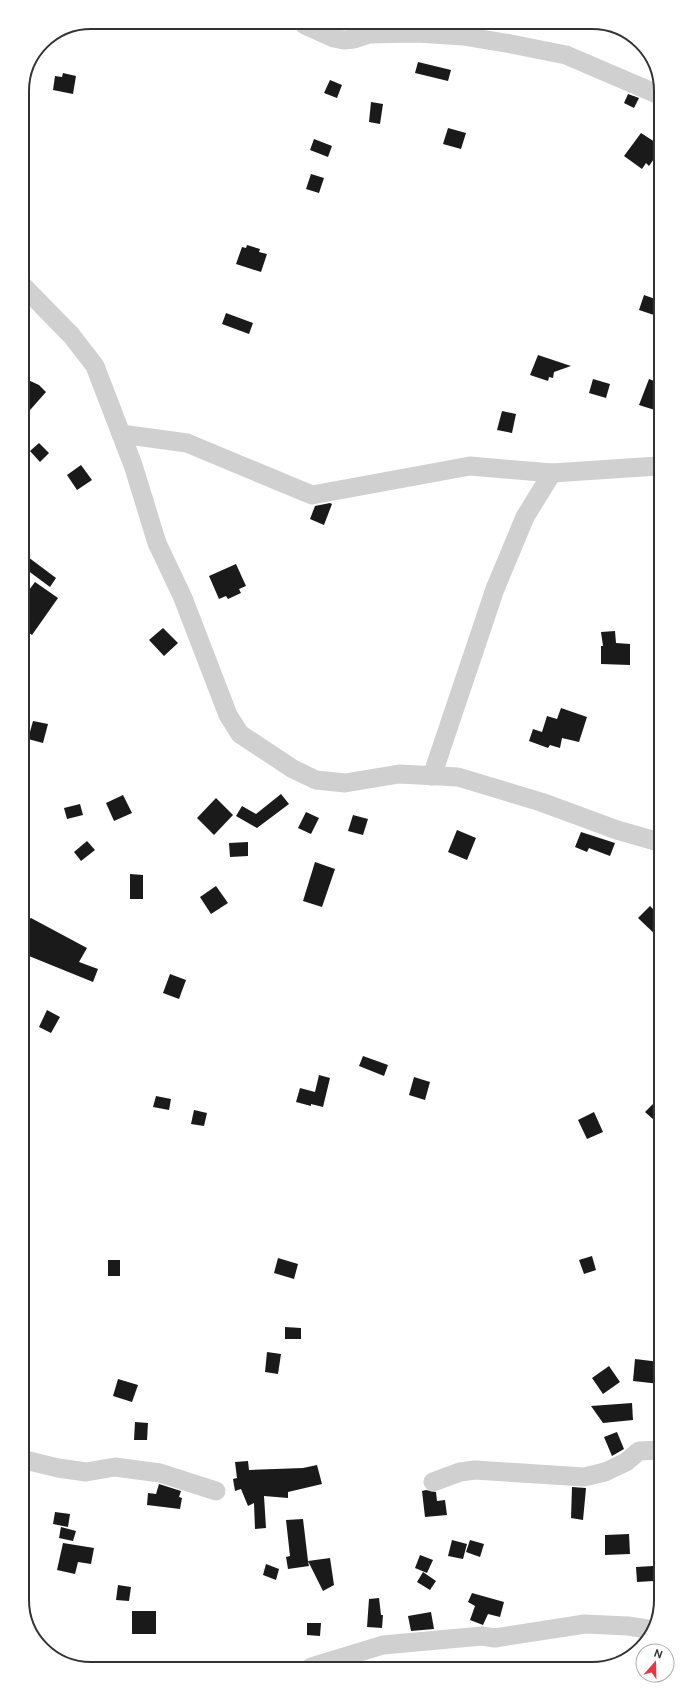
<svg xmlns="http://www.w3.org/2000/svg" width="683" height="1691" font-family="'DM Sans',sans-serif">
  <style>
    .building { fill: #1a1a1a }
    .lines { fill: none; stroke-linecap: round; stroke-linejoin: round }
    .minor { stroke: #d0d0d0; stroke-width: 19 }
    .rim { fill: none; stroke: #333; stroke-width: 2 }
  </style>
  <rect width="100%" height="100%" fill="#fff"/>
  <!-- building -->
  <g class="building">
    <path d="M418,62L451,70L448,81L415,73Z"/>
    <path d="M63,73L76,76L73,94L53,90L55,76L62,77Z"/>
    <path d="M330,80L342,85L337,98L324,93Z"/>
    <path d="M628,94L639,98L634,108L624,103Z"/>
    <path d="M371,102L383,104L380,124L369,122Z"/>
    <path d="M448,128L466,133L461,149L443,144Z"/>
    <path d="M641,133L658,144V153L649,166L646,163L642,169L624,156Z"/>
    <path d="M314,139L332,146L328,157L310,150Z"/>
    <path d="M311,174L324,178L319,193L306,189Z"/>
    <path d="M247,245L260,249L259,252L267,254L261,272L236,264L242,247L246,248Z"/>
    <path d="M644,295L658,300L654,315L639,310Z"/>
    <path d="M226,313L253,323L249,334L222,324Z"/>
    <path d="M538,355L571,366L554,372L553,378L549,377L548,381L530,375Z"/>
    <path d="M593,379L610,384L606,398L589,393Z"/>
    <path d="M649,379L657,382L658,411L639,405Z"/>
    <path d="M28,380L39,385L46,392L23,418V386H25Z"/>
    <path d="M502,411L516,414L512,433L497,430Z"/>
    <path d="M39,443L49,453L40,462L30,451Z"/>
    <path d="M81,465L92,480L77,490L67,475Z"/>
    <path d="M330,503L332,504L324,525L310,519L315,506Z"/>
    <path d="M28,557L56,578L50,587L23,567Z"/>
    <path d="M236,564L246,586L239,589L241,593L228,599L226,596L219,599L209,576Z"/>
    <path d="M35,582L58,598L32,635L23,629V598Z"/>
    <path d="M163,628L178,643L164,656L149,640Z"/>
    <path d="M615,631L616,643L630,644V665L601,664V646H603L601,632Z"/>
    <path d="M561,708L587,717L579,742L562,738L560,748L550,745L548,748L529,741L533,729L542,732L547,716L557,719Z"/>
    <path d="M33,721L48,724L43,743L28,739Z"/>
    <path d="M281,794L289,804L257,828L236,816L242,806L256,814Z"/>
    <path d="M123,795L132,813L114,821L106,803Z"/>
    <path d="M216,798L233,815L214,835L197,818Z"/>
    <path d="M80,804L83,815L67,819L64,808Z"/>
    <path d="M306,812L319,818L311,834L298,828Z"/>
    <path d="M353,815L368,819L363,835L348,831Z"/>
    <path d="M457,830L476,838L467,860L448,852Z"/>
    <path d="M581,832L615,843L610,856L589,848L587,852L575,847Z"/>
    <path d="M87,841L95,850L81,861L74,852Z"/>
    <path d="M248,842V856L230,857L229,843Z"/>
    <path d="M315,862L335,869L322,907L303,901Z"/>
    <path d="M130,874L143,875V899H130Z"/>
    <path d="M216,886L228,903L211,914L200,897Z"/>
    <path d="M650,906L659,915V938L638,918Z"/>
    <path d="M31,918L87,948L79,962L98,969L93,982L24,954V922Z"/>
    <path d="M170,974L186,980L179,999L163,993Z"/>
    <path d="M47,1010L60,1017L51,1033L39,1027Z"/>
    <path d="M363,1056L388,1065L384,1076L359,1066Z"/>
    <path d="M319,1075L330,1078L323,1107L311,1104V1106L296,1102L300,1088L315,1092Z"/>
    <path d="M414,1077L430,1082L425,1100L409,1095Z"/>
    <path d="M156,1096L171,1099L169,1110L153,1107Z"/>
    <path d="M654,1103L660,1108V1114L654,1120L645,1112Z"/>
    <path d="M194,1110L207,1113L204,1126L191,1124Z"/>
    <path d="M594,1112L603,1132L587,1139L578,1120Z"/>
    <path d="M592,1256L596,1270L584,1274L579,1260Z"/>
    <path d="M278,1258L298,1264L294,1279L274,1273Z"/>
    <rect x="108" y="1260" width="12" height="16"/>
    <path d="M285,1327L301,1328V1339H285Z"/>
    <path d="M267,1352L281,1354L278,1374L265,1372Z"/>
    <path d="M635,1359L660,1362V1384L633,1381Z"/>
    <path d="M609,1366L620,1382L603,1394L592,1378Z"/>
    <path d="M118,1379L138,1385L132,1402L113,1396Z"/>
    <path d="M632,1403L633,1420L603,1423L591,1406Z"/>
    <path d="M135,1422L148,1423L147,1440H134Z"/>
    <path d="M617,1432L624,1449L612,1456L604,1437Z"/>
    <path d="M248,1461L249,1470L303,1468L317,1465L322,1484L288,1492V1498L264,1496L266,1528L255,1529L254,1503L248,1506L241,1489L235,1491L233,1479L237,1478L235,1462Z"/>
    <path d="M159,1484L181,1491L179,1497L182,1498L180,1509L147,1505L148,1493L156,1494Z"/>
    <path d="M572,1487L586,1488L583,1520L571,1518Z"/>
    <path d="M426,1490L436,1492L437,1501L445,1500L447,1515L425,1517L422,1491Z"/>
    <path d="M55,1512L70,1514L68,1527L53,1524Z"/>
    <path d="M303,1519L308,1561L330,1558L334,1585L323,1591L308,1561L309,1566L288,1569L286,1557L290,1556L286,1520Z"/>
    <path d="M61,1527L76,1531L73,1541L59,1538Z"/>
    <path d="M629,1534L630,1554L605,1555V1535Z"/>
    <path d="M452,1540L467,1544L463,1559L448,1556Z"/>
    <path d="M470,1540L484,1544L480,1557L466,1552Z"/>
    <path d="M63,1543L94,1548L91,1564L78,1562L75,1574L57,1570Z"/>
    <path d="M420,1555L433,1560L427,1573L415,1568Z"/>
    <path d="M266,1564L279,1569L276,1580L263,1575Z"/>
    <path d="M653,1566L654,1581L637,1582L636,1567Z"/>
    <path d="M423,1572L436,1581L430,1590L417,1582Z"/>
    <path d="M118,1585L131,1587L129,1601L116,1600Z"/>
    <path d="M472,1593L504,1602L500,1617L488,1614L483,1625L470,1620L475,1606L468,1602Z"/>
    <path d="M379,1598L381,1615H383L382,1628L367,1627L369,1599Z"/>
    <rect x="132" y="1611" width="24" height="23"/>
    <path d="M431,1612L434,1629L411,1631L408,1616Z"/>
    <path d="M307,1623H321L320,1636L307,1635Z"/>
  </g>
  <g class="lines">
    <!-- minor -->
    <g class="minor">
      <path d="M305,25L334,38L344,40L354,39L369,34L417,33L463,36L511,44L566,55L657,94"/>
      <path d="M23,286L71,335L95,366L133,465L157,543L183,598L228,715L240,734L293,769L316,780L345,783L399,774L458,777L541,802L617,830L659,842"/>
      <path d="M121,434L187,443L312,495L470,466L552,473L658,466"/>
      <path d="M432,776L495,589L525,517L552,473"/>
      <path d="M25,1460L58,1468L86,1472L115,1467L160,1473L216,1491"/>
      <path d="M433,1482L460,1472L475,1470L584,1477L605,1472L626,1462L639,1451L661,1450"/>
      <path d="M311,1667L383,1645L482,1636L495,1638L585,1624L628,1626L647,1629L650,1631"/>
    </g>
  </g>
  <!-- crop -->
  <path d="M0 0H683V1691H0ZM91 29H592A62 62 0 0 1 654 91V1600A62 62 0 0 1 592 1662H91A62 62 0 0 1 29 1600V91A62 62 0 0 1 91 29Z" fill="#fff" fill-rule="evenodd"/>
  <path class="rim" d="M91 29H592A62 62 0 0 1 654 91V1600A62 62 0 0 1 592 1662H91A62 62 0 0 1 29 1600V91A62 62 0 0 1 91 29Z"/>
  <!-- north arrow -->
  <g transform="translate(655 1663) rotate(20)"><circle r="19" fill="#ffffff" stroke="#adadad"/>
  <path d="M0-3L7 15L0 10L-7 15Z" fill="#e63946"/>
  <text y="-6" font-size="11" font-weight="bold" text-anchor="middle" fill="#333333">N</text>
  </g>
</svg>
